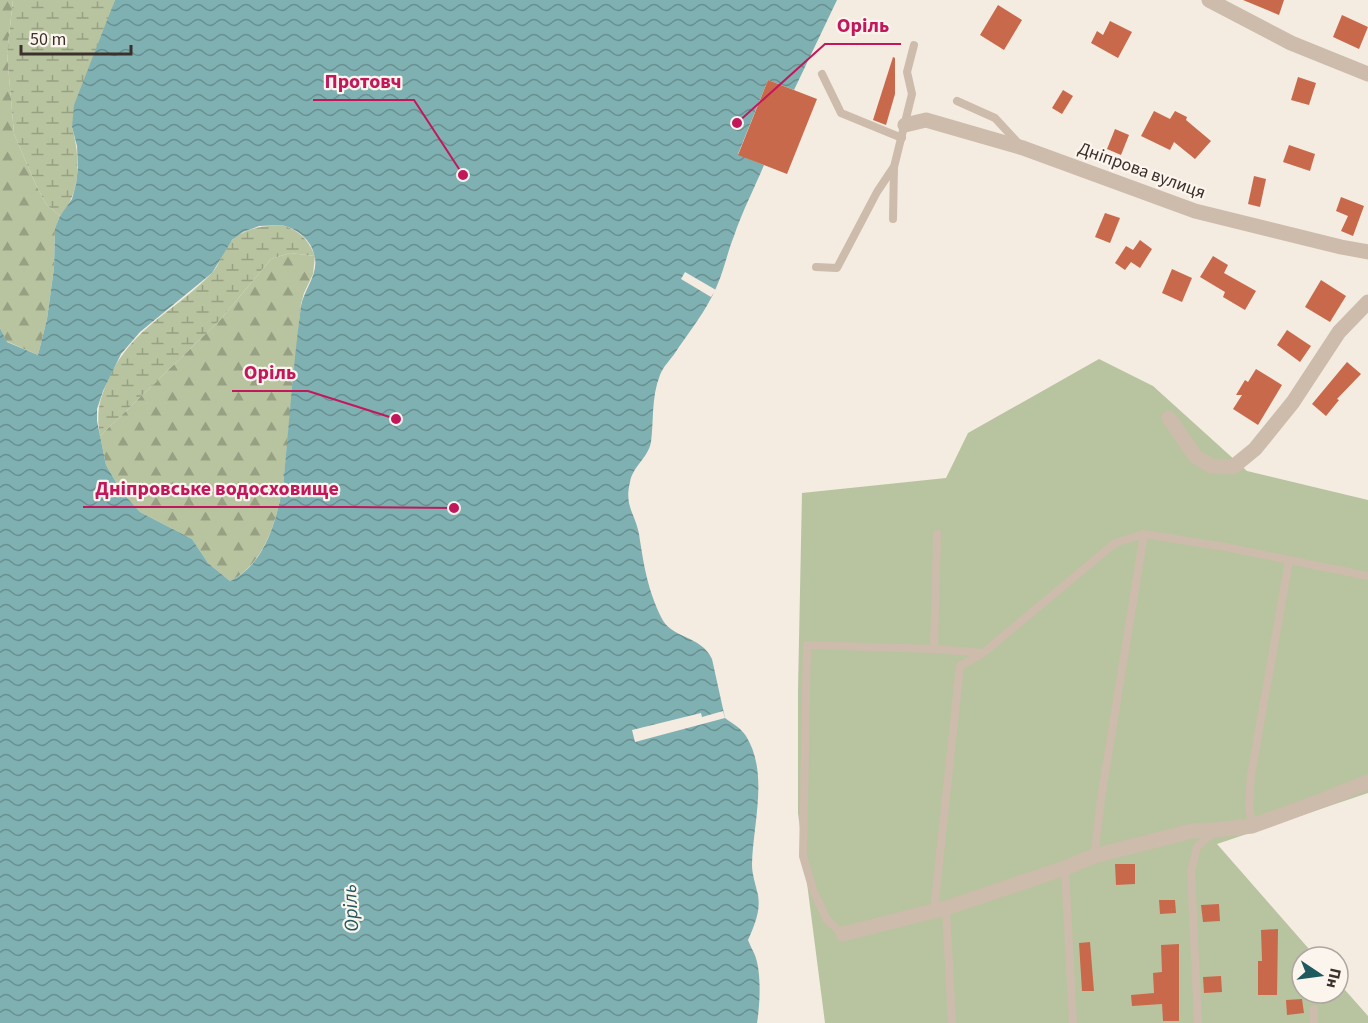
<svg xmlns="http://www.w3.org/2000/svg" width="1368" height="1023" font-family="'Source Sans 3',sans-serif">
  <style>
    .forest { fill: url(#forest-firs) }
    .wetland { fill: url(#wetland-marsh) }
    .garden { fill: #b8c4a0 }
    .water { fill: url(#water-waves); fill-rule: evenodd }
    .pier { fill: #f4ebe1 }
    .building { fill: #c8694b }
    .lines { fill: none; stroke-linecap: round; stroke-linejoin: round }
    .service { stroke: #cdbbac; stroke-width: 8 }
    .minor { stroke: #cdbbac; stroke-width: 15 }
    .labels { text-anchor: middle; stroke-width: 4.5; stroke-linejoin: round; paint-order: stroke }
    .street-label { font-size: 18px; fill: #3b302b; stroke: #fbf5ee }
    .water-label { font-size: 20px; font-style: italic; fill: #1f5a5e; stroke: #fbf5ee }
    .leader { fill: none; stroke: #c2185b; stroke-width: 2 }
    .callout-dot { fill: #c2185b; stroke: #fbf5ee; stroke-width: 2 }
    .callout-label { font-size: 20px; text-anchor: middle; font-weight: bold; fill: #c2185b; stroke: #fbf5ee; stroke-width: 4.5; stroke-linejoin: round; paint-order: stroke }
  </style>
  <defs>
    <pattern id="forest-firs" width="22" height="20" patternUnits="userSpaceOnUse" patternTransform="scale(1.5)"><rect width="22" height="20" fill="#b8c4a0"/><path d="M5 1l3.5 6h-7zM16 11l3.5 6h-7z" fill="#97a083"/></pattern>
    <pattern id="wetland-marsh" width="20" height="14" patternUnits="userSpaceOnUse" patternTransform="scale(1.5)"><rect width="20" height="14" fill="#b8c4a0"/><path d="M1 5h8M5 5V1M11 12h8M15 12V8" fill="none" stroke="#97a083"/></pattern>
    <pattern id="water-waves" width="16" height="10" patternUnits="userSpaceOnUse" patternTransform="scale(1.5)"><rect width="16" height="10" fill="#7fb0b2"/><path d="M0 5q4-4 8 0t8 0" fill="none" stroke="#699091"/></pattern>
  </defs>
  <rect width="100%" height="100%" fill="#f4ebe1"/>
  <!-- forest -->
  <g class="forest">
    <path d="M0,0H13L7,53L14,134L36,185L46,204L60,216L55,228L54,268L47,319L38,355L6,341L0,328Z"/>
    <path d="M290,253L315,256L313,274L304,293L301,304L283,486C276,521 265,564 230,581L208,563L192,539L140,512L121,491L106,465L100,436L221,319L271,259Z"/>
  </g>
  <!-- wetland -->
  <g class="wetland">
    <path d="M13,0H115L72,127C80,157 82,192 60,216L46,204L36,185L14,134L7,53Z"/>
    <path d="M281,225C299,230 308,239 315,256L290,253L271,259L221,319L100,436C96,412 99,400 109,378C131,329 175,311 211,274C218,267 220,258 225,250C236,229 260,226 281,225Z"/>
  </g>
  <!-- garden -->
  <path class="garden" d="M1099,359L1153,386L1247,471L1368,500V793L1217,844L1316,957H1302V993H1338V982L1368,1016V1023H825L798,813V690L802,493L946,478L968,433Z"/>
  <!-- water -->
  <path class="water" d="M115,0H837L794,90L768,80L738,154L764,165C754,189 742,212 734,236C727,253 724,271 716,288C706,311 689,332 675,353C670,360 663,367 660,375C651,398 654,420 651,442C648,458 633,466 630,482C624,506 635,513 639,534C644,566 647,587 661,617C671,639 701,635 712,659L725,718C733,724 741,728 746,736C769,773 753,823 752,864C752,874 755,882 757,891C762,908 755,924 748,940C750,945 752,949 754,953C762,970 760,1005 757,1023H0V328L7,342L38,355L47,319L54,268L55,228L60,216L72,199L76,184L78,167L77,146L72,127L74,105ZM281,225C298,229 312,240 315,258C318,275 304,290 301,306C293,366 289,426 283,486C276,521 265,565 230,581L208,563L192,539L140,512L121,491L106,465L97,421V409L103,391L121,354L140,332L212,273L232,240L243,232L259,226Z"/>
  <!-- pier -->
  <g class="pier">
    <path d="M685,272L716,290L711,297L681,279Z"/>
    <path d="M723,711L725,718L635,742L632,730L701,713L702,717Z"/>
  </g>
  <!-- building -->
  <g class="building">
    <path d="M1243,0H1284L1279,15Z"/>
    <path d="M998,5L1022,20L1004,50L980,35Z"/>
    <path d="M1342,15L1368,27L1359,49L1333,37Z"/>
    <path d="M1110,21L1132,32L1118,58L1091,43L1097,31L1103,35Z"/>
    <path d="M893,57L895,58V94L886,125L873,120Z"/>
    <path d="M1298,77L1316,83L1309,105L1291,100Z"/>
    <path d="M768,80L817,99L787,174L738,155Z"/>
    <path d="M1063,90L1073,96L1062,114L1052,108Z"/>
    <path d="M1154,111L1170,119L1175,111L1187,117L1186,120L1211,141L1195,159L1174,142L1170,150L1141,136Z"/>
    <path d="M1115,129L1129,135L1121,155L1107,149Z"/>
    <path d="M1289,145L1315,154L1310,171L1283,162Z"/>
    <path d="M1254,176L1266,179L1260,207L1248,204Z"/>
    <path d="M1341,197L1364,206L1353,236L1341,231L1348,216L1336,211Z"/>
    <path d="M1105,213L1120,218L1110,243L1095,237Z"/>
    <path d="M1140,240L1152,249L1140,268L1131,262L1125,270L1115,263L1126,246L1133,250Z"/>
    <path d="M1213,256L1228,265L1224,273L1256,291L1245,310L1223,297L1225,292L1200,277Z"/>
    <path d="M1172,269L1192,278L1182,302L1162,293Z"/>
    <path d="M1321,280L1346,296L1330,322L1305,307Z"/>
    <path d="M1287,330L1311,346L1300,362L1277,345Z"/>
    <path d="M1347,362L1361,374L1337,399L1339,400L1326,416L1312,404Z"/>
    <path d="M1256,369L1282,385L1258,425L1233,409L1242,395H1236L1245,380L1248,382Z"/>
    <path d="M1115,864H1135V884L1116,885Z"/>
    <path d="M1159,900H1175L1176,913L1160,914Z"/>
    <path d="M1219,904L1220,921L1203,922L1201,905Z"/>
    <path d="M1278,929L1277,995H1258V961H1262L1261,930Z"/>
    <path d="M1090,942L1094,991H1082L1079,943Z"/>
    <path d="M1179,944V1021H1163L1162,1004L1132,1006L1131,995L1154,993L1153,973L1162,972L1161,945Z"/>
    <path d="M1221,976L1222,992L1204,993L1203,977Z"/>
    <path d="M1302,999L1304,1013L1287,1015L1286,1000Z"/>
  </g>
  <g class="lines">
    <!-- service -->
    <g class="service">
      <path d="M822,74L841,113L902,138"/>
      <path d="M957,101L995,118L1019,144"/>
      <path d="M893,219L894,167L912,94L907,72L914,45"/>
      <path d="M816,267L837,268L877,192L893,168"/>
      <path d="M934,649L937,534"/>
      <path d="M1252,826L1249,806L1251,775L1289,561"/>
      <path d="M1094,856L1102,792L1144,534"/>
      <path d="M1065,868L1073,1023"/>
      <path d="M946,908L952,1023"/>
      <path d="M934,910L960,666L983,653L1115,543L1144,534L1225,547L1368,576"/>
      <path d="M843,934L827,920L813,890L803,856L807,645L934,649L983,653"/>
      <path d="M1314,1009V1023"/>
      <path d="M1198,1023L1191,872L1197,847L1215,831"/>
    </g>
    <!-- minor -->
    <g class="minor">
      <path d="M1209,0L1291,43L1368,74"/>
      <path d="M905,125L926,120L1023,148L1195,211L1341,247L1368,252"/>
      <path d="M1169,418L1195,456L1211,466L1233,467L1255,449L1293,402L1339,332L1368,302"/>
      <path d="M843,934L946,908L1065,868L1094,856L1192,831L1216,830L1252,826L1326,799L1368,782"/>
    </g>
  </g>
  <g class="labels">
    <!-- street labels -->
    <g class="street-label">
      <text transform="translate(1142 170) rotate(20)" y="6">Дніпрова вулиця</text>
    </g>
    <!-- water labels -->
    <g class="water-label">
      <text transform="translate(350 908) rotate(-93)" y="7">Оріль</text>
    </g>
  </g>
  <!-- callouts -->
  <path class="leader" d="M737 123L825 44H901M463 175L414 100H313M396 419L308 391H232M454 508L351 507H83"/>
  <g class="callout-dot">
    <circle cx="737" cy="123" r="6"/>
    <circle cx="463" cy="175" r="6"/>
    <circle cx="396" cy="419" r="6"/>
    <circle cx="454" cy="508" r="6"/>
  </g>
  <g class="callout-label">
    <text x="863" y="32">Орiль</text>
    <text x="363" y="88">Протовч</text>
    <text x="270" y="379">Оріль</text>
    <text x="217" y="495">Дніпровське водосховище</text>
  </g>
  <!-- north arrow -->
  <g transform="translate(1320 975) rotate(103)"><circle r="28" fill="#fbf5ee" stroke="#aea6a0" stroke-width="1.5"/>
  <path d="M0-4.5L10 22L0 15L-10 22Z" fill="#1f5a5e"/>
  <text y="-9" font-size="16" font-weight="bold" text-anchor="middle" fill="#3b302b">Пн</text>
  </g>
  <!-- scale -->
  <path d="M21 45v9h110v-9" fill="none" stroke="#3b302b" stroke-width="3"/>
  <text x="30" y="45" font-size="18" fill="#3b302b" stroke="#fbf5ee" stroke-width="4.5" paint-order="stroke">50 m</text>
</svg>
